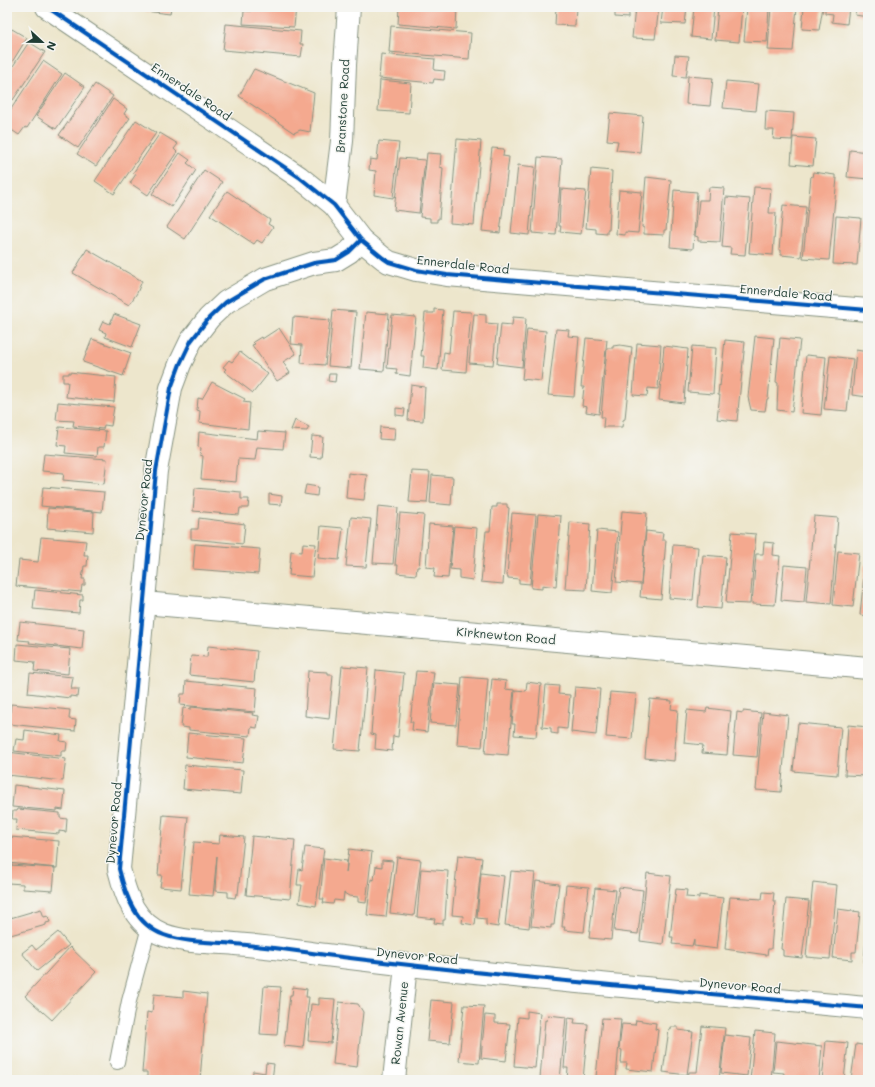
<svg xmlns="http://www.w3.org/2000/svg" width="875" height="1087" font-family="Mali,sans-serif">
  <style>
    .building { fill: #f4a98f }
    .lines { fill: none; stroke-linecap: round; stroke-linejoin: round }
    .service-casing { stroke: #869280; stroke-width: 16 }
    .minor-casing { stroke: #869280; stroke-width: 24 }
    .service { stroke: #fff; stroke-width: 14 }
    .minor { stroke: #fff; stroke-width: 22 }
    .cycleway-casing { stroke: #f6f6f2; stroke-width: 6 }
    .cycleway { stroke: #0057b8; stroke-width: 4 }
    .labels { text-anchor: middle; stroke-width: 3; stroke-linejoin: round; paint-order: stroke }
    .street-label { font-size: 12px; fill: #1f3d34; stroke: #f6f6f2 }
  </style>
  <rect width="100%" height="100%" fill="#f6f6f2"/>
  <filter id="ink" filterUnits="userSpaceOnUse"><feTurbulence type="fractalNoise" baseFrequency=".025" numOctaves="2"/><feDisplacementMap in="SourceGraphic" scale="8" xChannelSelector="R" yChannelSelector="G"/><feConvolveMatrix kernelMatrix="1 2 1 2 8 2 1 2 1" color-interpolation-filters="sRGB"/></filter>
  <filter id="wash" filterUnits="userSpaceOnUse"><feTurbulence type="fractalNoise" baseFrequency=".012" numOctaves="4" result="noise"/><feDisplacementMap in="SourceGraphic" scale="16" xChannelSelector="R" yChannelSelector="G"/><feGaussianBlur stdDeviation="0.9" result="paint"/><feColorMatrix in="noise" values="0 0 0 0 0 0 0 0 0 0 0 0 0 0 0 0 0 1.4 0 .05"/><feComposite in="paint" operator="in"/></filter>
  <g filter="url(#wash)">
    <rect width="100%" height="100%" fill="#ede6cc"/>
    <g id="blocks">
      <!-- building -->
      <g class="building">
        <path d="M124,7H143V10L124,8Z"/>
        <path d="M146,7H171L170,14L145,11Z"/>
        <path d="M252,7H296L294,27L243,24L244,11H252Z"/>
        <path d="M399,7H457L456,29L398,24Z"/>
        <path d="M556,7H576L575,26L555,25Z"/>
        <path d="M610,7H631V11H628V18L615,17V10H610Z"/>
        <path d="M635,7H659L655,39L632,38Z"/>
        <path d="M663,7H687L685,24L661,23Z"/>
        <path d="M694,7H714L711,39L691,37Z"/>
        <path d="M718,7H742L739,42L715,40Z"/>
        <path d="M747,7H769L767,42L744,41Z"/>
        <path d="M771,7H797L793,51L768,50Z"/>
        <path d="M804,7H823L819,30L802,29Z"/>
        <path d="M825,7H849L847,24L832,22L833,14L825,13Z"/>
        <path d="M856,7H868V17L855,15Z"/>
        <path d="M226,24L301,31L300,44H303L301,57L223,50Z"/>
        <path d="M391,26L471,33L469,59L389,52Z"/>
        <path d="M12,29L27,38L7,70V37Z"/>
        <path d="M29,42L45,52L13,100L7,96V75Z"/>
        <path d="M381,54L435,59L434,70L445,71L444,80L434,79L433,83L379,78Z"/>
        <path d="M675,55L689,56L686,77L673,76Z"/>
        <path d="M43,61L62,74L27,128L25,127L19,135L7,127V115Z"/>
        <path d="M254,69L314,93L310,132L300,130L294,133L239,96Z"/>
        <path d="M65,73L85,87L56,129L36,116Z"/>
        <path d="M688,76L713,78L710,106L686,104Z"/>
        <path d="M380,80L411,83L409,113L378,111Z"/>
        <path d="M726,81L759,84L756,111L723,108Z"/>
        <path d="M95,84L113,96L78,148L59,135Z"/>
        <path d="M113,99L127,109L124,114L130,118L96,166L77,154Z"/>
        <path d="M766,111L794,113L792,140L773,139L774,130H765Z"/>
        <path d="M610,113L643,116L640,152L616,150L618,141L607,140Z"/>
        <path d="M136,120L156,133L114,194L95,181Z"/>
        <path d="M160,133L178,144L174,149L177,152L148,195L130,183L136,174L133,173Z"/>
        <path d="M793,137L816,139L813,166L791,164Z"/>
        <path d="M457,139L481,141L474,225L450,223Z"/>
        <path d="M379,141L399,143L393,198L374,195L376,171L369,170L370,159L377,160Z"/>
        <path d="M492,148L504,149L503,156L509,157L500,233L482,231Z"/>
        <path d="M850,150L868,152V179L847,177Z"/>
        <path d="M180,153L190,160L187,163L196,170L172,207L152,194Z"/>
        <path d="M427,153L441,154L440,167L443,168L439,219H437V222H430V218L420,217Z"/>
        <path d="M538,157L562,159L556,235L532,233Z"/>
        <path d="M400,158L425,160L419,213L394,210Z"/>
        <path d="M518,165L535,167L529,235L511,233Z"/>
        <path d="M591,169L612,171L609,230H607V234L596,233V229L586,228Z"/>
        <path d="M204,170L222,182L185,239L167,227Z"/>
        <path d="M813,172L835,175V178H837L829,260L803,258L811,176L812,177Z"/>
        <path d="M646,177L671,180L666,230H664V235L644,234V228L642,227Z"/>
        <path d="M709,187L724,188L720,242L698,241V237L695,236L699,200H708Z"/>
        <path d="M754,187L771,188L769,213H776L773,255L749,253Z"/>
        <path d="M561,189L586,191L581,234L560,232L561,226H559Z"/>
        <path d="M619,190L642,192L638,233L625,232V235L616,234Z"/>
        <path d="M674,190L697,192L693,249L670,247Z"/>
        <path d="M227,191L270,220L268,224L273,227L262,243L257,240L254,244L210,215Z"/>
        <path d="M726,197L750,199L745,255L730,254L731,248L722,247Z"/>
        <path d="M783,205L806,207L801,257L781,255V250H779Z"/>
        <path d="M836,216L861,218L857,265L833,264Z"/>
        <path d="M867,234H868V265H865Z"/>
        <path d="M87,249L142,281L137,293L129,305L73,273Z"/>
        <path d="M434,309L443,310L438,370L423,368L424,356H421L425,313H434Z"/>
        <path d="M333,310L356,312L351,368L328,366Z"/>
        <path d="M453,311L471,312L466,372L442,370L444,352L449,353Z"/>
        <path d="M366,312L389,314L384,371L360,369Z"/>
        <path d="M114,314L141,324L132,347L105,337L106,333L99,330L103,321L110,324Z"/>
        <path d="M474,314L486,315V323L497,324L493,365L469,363Z"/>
        <path d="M392,315L416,317L410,376L396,374L397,369L387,368Z"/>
        <path d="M293,317L330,320L325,365L301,363L302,345L291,344Z"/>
        <path d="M513,317L526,318L522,367L497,364L501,324L512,325Z"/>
        <path d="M279,328L296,354L283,362L290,373L277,381L252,345L255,344L253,342L261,337L262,339Z"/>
        <path d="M527,329L546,331L541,381L522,379Z"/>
        <path d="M556,329L569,330L568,336L579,337L574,397L548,395Z"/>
        <path d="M755,336L774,338L768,399H767L765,411L751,410L748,397Z"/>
        <path d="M586,338L607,340L599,414L586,412L587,407L582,406L584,387H581Z"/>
        <path d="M780,338L800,340L792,412L777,410L778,383L776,382Z"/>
        <path d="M92,339L131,353L123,376L83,362Z"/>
        <path d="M725,340L745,342L737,421L717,419L720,395H718L719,385L720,386Z"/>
        <path d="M637,343L661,345L658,389L648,388L647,396L633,395Z"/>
        <path d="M620,345L632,347L625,419L623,420L622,427H603L604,417H601L607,348H613V346Z"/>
        <path d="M664,346L688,349L684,403L659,400Z"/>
        <path d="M692,346L716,348L713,394L688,392Z"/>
        <path d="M856,350L868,352V397L852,395Z"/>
        <path d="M240,352L268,374L253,393L224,371L226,369L223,367L229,360L232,362Z"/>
        <path d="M806,355L826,357L821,415L801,413Z"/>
        <path d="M830,356L853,359L847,411L824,409Z"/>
        <path d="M69,372L116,377L114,402L66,397L68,382H63V374H69Z"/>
        <path d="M329,374H336L335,382L328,381Z"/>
        <path d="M212,382L245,399L243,402L250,403L248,429L199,423L200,411L197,410L198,398L202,399Z"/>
        <path d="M411,385L425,387L423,421L408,420Z"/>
        <path d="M58,402L114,407L111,426L104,425L103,429L73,426L74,421L56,420Z"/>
        <path d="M396,408L405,409L404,416L396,415Z"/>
        <path d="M295,420L309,427L307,431L291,430Z"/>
        <path d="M59,427L106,431L104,447H98L97,456L65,453L66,446L57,445Z"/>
        <path d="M380,427L395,428L394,440L379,439Z"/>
        <path d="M258,431L285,433L283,449L257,447L255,460L238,459L236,482L201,479L203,456L200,455L201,448L198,447L199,432L257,439Z"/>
        <path d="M312,436L323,437L321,458L310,457Z"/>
        <path d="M44,454L107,459L104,484L63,480L64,473L42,471Z"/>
        <path d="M412,471L430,472L427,503L409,502Z"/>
        <path d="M348,473L367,475L364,500L346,498Z"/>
        <path d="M432,475L453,477L451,505L430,503Z"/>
        <path d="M306,485L318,487L317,496L304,494Z"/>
        <path d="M43,487L104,492L102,512L41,506Z"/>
        <path d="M195,488L241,492V499H249L248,508H240L239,515L193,511Z"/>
        <path d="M269,494L282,496L281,505L269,504Z"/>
        <path d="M497,504H507V507L509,508L503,584L481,582L486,531H490L492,507H497Z"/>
        <path d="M378,506L398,508L393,564L373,563Z"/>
        <path d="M48,508L94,512L93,532L47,528Z"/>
        <path d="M622,511L647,513L641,584L616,582Z"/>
        <path d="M400,513L424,515L419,567H417L416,575L397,573L398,565H395Z"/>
        <path d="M512,513L536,515L530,584L519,583V579L508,578V576H507Z"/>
        <path d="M538,514L561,516L556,587L542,585V589L531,588Z"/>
        <path d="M814,516L838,518L831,604L806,602Z"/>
        <path d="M351,517L371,519L366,567L346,566Z"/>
        <path d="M199,518L245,524L243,544L191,539V529H198Z"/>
        <path d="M570,522L590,524L586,590L565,589Z"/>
        <path d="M429,524L453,526L448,578L434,577L435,568L426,567Z"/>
        <path d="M321,526L343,528L339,560L318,558Z"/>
        <path d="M454,526L477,528L473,580L459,578V570L450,569Z"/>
        <path d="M597,530L618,532L612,593L592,591Z"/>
        <path d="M646,531L663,533L662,540H666L661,599L640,597Z"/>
        <path d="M732,532L756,534L750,604L726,603Z"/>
        <path d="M41,537L86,541L84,555H88L87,566H84L82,579H85V585H82L81,592L16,586L19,560L38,562Z"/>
        <path d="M764,542L774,543L773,555L780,556L775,605L752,604L756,554H763Z"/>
        <path d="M303,543L316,544L312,577L289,575L291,551L302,552Z"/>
        <path d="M195,544L260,549L258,574L193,569Z"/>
        <path d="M673,545L698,547L693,600L669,598Z"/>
        <path d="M838,551L859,553L853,607L833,605Z"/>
        <path d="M703,555L726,557L721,609L698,607Z"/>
        <path d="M784,565L807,567L804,602L781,600Z"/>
        <path d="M865,565H868V616L860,615Z"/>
        <path d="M35,590L83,595V600H80L79,613L33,609Z"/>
        <path d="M20,622L84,629L82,649L29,643L30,641L18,640Z"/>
        <path d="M17,644L70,649L68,674L34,671L35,662L16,660Z"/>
        <path d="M208,646L257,651L254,682L189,675L191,656L207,657Z"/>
        <path d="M342,666L368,668L360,751L334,749Z"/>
        <path d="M376,670L404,673L398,737L393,736L392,751L375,749L376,735L371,734Z"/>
        <path d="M308,671L328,672V675H333L329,719L305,716Z"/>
        <path d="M416,671L434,672L427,732L412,730L413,722H410Z"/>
        <path d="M30,673L73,677L71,689H79L78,697L70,696V698L28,693Z"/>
        <path d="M462,677L488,679L482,747L457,745Z"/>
        <path d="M492,679L506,681L505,689L514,690L508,755L485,753Z"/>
        <path d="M186,681L257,688L255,712L180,705L181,694H185Z"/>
        <path d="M527,682L541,684L536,737L514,735L515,724H512L515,690L526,691Z"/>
        <path d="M434,683L460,685L456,725L430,723Z"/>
        <path d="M546,685L559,686L558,694L570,695L567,729L558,728V734L551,733V728L542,727Z"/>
        <path d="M575,687L600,689L596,735L571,732Z"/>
        <path d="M610,692L636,694L632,739L606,737Z"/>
        <path d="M650,699L672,701L671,709L678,710L674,761L645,758Z"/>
        <path d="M11,704L70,710L69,719L76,720L75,731L9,724Z"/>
        <path d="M191,707L253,713L252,715L259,716L257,728L251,727L250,736L189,730V728L181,727L183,708L191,709Z"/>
        <path d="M707,708L731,711L727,755L702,753L703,745L684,743L687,710L706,712Z"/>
        <path d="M743,711L761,713L757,757L733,755L737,712L743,713Z"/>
        <path d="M763,712L788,715L781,792L756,790Z"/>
        <path d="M798,723L841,727L837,775L793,771Z"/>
        <path d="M848,725L868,727L867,776L845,775Z"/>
        <path d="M25,730L61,735L60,741L67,742L66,751H61V756L14,751L16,739L24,740Z"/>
        <path d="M188,733L246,738L243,763L186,757Z"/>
        <path d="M7,752L66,759L63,781L7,775Z"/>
        <path d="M185,765L243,770L241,794L183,789Z"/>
        <path d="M14,785L65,791L63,810L57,809V811L12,807Z"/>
        <path d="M18,809L60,813V818L67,819L66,832L59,831V834L16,830L17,819H12L13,811H17Z"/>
        <path d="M163,815L188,817L181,889L160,887L162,875H158Z"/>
        <path d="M220,835L244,837L238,894H236L235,898L228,897V892L215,891L217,856L213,896L189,894L194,842L219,844Z"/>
        <path d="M252,836L295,840L290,899L246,895Z"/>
        <path d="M10,837L59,841L57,868L8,863Z"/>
        <path d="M305,847L324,849L316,906L299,903L302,885H297L299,869L302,870Z"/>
        <path d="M349,849L372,852L366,903L358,902V897L349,896L344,893L343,901L334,900L333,904L323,903L324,899H320L324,858L347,861L346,873Z"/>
        <path d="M458,855L482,858L475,925L462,923L463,916L452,915Z"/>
        <path d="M397,857L421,860L414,916L390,913Z"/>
        <path d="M382,860L393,861L386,917L367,915L371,879L374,880L376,866L382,867Z"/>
        <path d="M10,865L55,868L53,891L23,889V884L8,883L7,867H10Z"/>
        <path d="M421,869L448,871L445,920H443V924L434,923L435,919L417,917Z"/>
        <path d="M511,871L535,873L529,928L505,925Z"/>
        <path d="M481,873L504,876L498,927L486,925V919L477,918Z"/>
        <path d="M647,873L671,876L663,944L640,941Z"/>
        <path d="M536,881L559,884L554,925H551V928L531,926Z"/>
        <path d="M813,882L837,885L830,959L806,957Z"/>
        <path d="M566,885L589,887L584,932L564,930L565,927H562Z"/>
        <path d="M619,887L643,890L638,934L614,931Z"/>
        <path d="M595,888L616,890L611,940L589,938Z"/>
        <path d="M676,889L687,890L686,897L699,898V895L723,898L717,949L694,946V939L692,946L672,944L673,937H670Z"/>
        <path d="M763,892L774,893L773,901H775L771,949H768L767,955L725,949L730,897L762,899Z"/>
        <path d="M786,899L809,901L802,958L783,956V950L781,949Z"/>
        <path d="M41,909L44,917L48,916L50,922L46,923V925L7,936V919Z"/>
        <path d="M838,909L860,912L856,952H852V960L833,958Z"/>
        <path d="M867,926H868V962H864Z"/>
        <path d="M58,932L69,945L37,971L22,953L32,945L36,950Z"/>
        <path d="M70,947L96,972L52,1020L25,996Z"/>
        <path d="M264,986L281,987L277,1035L260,1034Z"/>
        <path d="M293,987L307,989L306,997H309L303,1048L284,1046L290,995H292Z"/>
        <path d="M183,991L207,994L200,1080H147V1072H142L147,1012L152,1013L154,994L183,997Z"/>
        <path d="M319,998L335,999L331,1043L308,1041L311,1004L319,1005Z"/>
        <path d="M431,1000L454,1002L450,1043L427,1041Z"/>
        <path d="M339,1002L358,1004L363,1012L357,1067L333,1064Z"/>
        <path d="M464,1005L484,1006L479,1063L459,1061Z"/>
        <path d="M527,1011L540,1013L535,1068L514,1066L518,1017L527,1018Z"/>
        <path d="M485,1015L495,1016V1023L510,1024L506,1061L481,1058Z"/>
        <path d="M548,1015L566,1017L560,1080L540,1078L545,1020L547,1021Z"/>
        <path d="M568,1018L575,1019L574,1023L588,1024L583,1080H567L568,1068H564Z"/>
        <path d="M602,1018L621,1019L616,1079L596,1077Z"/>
        <path d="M636,1020L656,1023L655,1029L658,1030L653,1072L626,1069L627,1063H621L622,1050L619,1049L622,1024L635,1025Z"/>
        <path d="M702,1026L725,1028L719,1080H688L689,1072H697Z"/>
        <path d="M671,1027H678V1030L693,1032L687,1075L663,1072L669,1029L671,1030Z"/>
        <path d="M755,1031L775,1033L771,1080H750Z"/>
        <path d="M725,1035L751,1038L747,1076L721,1073Z"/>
        <path d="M776,1041L822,1046L819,1080H783L784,1073L773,1072Z"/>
        <path d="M826,1041L848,1043L844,1080H822Z"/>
        <path d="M856,1044L868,1046V1080H851Z"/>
        <path d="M266,1063L274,1064L272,1080H252L253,1071L265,1073Z"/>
      </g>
    </g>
  </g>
  <g filter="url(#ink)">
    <use href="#blocks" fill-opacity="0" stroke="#869280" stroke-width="1"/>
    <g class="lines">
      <!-- service casing -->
      <g class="service-casing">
        <path id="service" d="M117,1062L129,1001L149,927"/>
      </g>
      <!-- minor casing -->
      <g class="minor-casing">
        <g id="minor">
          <path d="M47,7L299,177L334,205L361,240L383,258L389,262L416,270L447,275L868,310"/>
          <path d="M334,205L342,141L345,65L349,7"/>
          <path d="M361,240L349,252L336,260L314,263L265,279L226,302L209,318L191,341L180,364L171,388L156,471L119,869C126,897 135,924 164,935C186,943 212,942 235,944C265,946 295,951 326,955C506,978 687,991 868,1008"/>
          <path d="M144,603L868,668"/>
          <path d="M394,1080L406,965"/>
        </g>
      </g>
      <!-- service -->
      <use href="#service" class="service"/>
      <!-- minor -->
      <use href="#minor" class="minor"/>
      <!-- cycleway casing -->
      <g class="cycleway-casing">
        <g id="cycleway">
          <path d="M47,7L299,177L334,205L361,240L383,258L389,262L416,270L447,275L868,310"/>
          <path d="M361,240L349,252L336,260L314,263L265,279L226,302L209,318L191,341L180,364L171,388L156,471L119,869C126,897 135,924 164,935C186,943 212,942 235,944C265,946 295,951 326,955C506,978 687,991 868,1008"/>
        </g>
      </g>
      <!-- cycleway -->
      <use href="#cycleway" class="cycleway"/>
    </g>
  </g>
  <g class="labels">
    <!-- street labels -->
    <g class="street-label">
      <text transform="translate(191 92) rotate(34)" y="4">Ennerdale Road</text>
      <text transform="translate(343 106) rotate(-87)" y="4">Branstone Road</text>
      <text transform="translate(463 265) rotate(6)" y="4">Ennerdale Road</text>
      <text transform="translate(786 293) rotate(5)" y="4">Ennerdale Road</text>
      <text transform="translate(144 500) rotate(-84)" y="4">Dynevor Road</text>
      <text transform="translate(506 636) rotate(5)" y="4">Kirknewton Road</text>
      <text transform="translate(114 823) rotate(-85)" y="4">Dynevor Road</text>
      <text transform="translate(417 956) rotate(6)" y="4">Dynevor Road</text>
      <text transform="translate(740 986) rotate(5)" y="4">Dynevor Road</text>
      <text transform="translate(400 1023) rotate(-84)" y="4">Rowan Avenue</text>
    </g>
  </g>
  <!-- margin -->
  <rect width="875" height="1087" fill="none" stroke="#f6f6f2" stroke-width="24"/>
  <!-- north arrow -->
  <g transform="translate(42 42) rotate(112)" stroke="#f6f6f2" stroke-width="3" paint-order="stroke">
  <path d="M0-3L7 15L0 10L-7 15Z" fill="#1f3d34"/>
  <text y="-6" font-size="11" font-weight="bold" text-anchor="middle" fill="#1f3d34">N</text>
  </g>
</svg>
